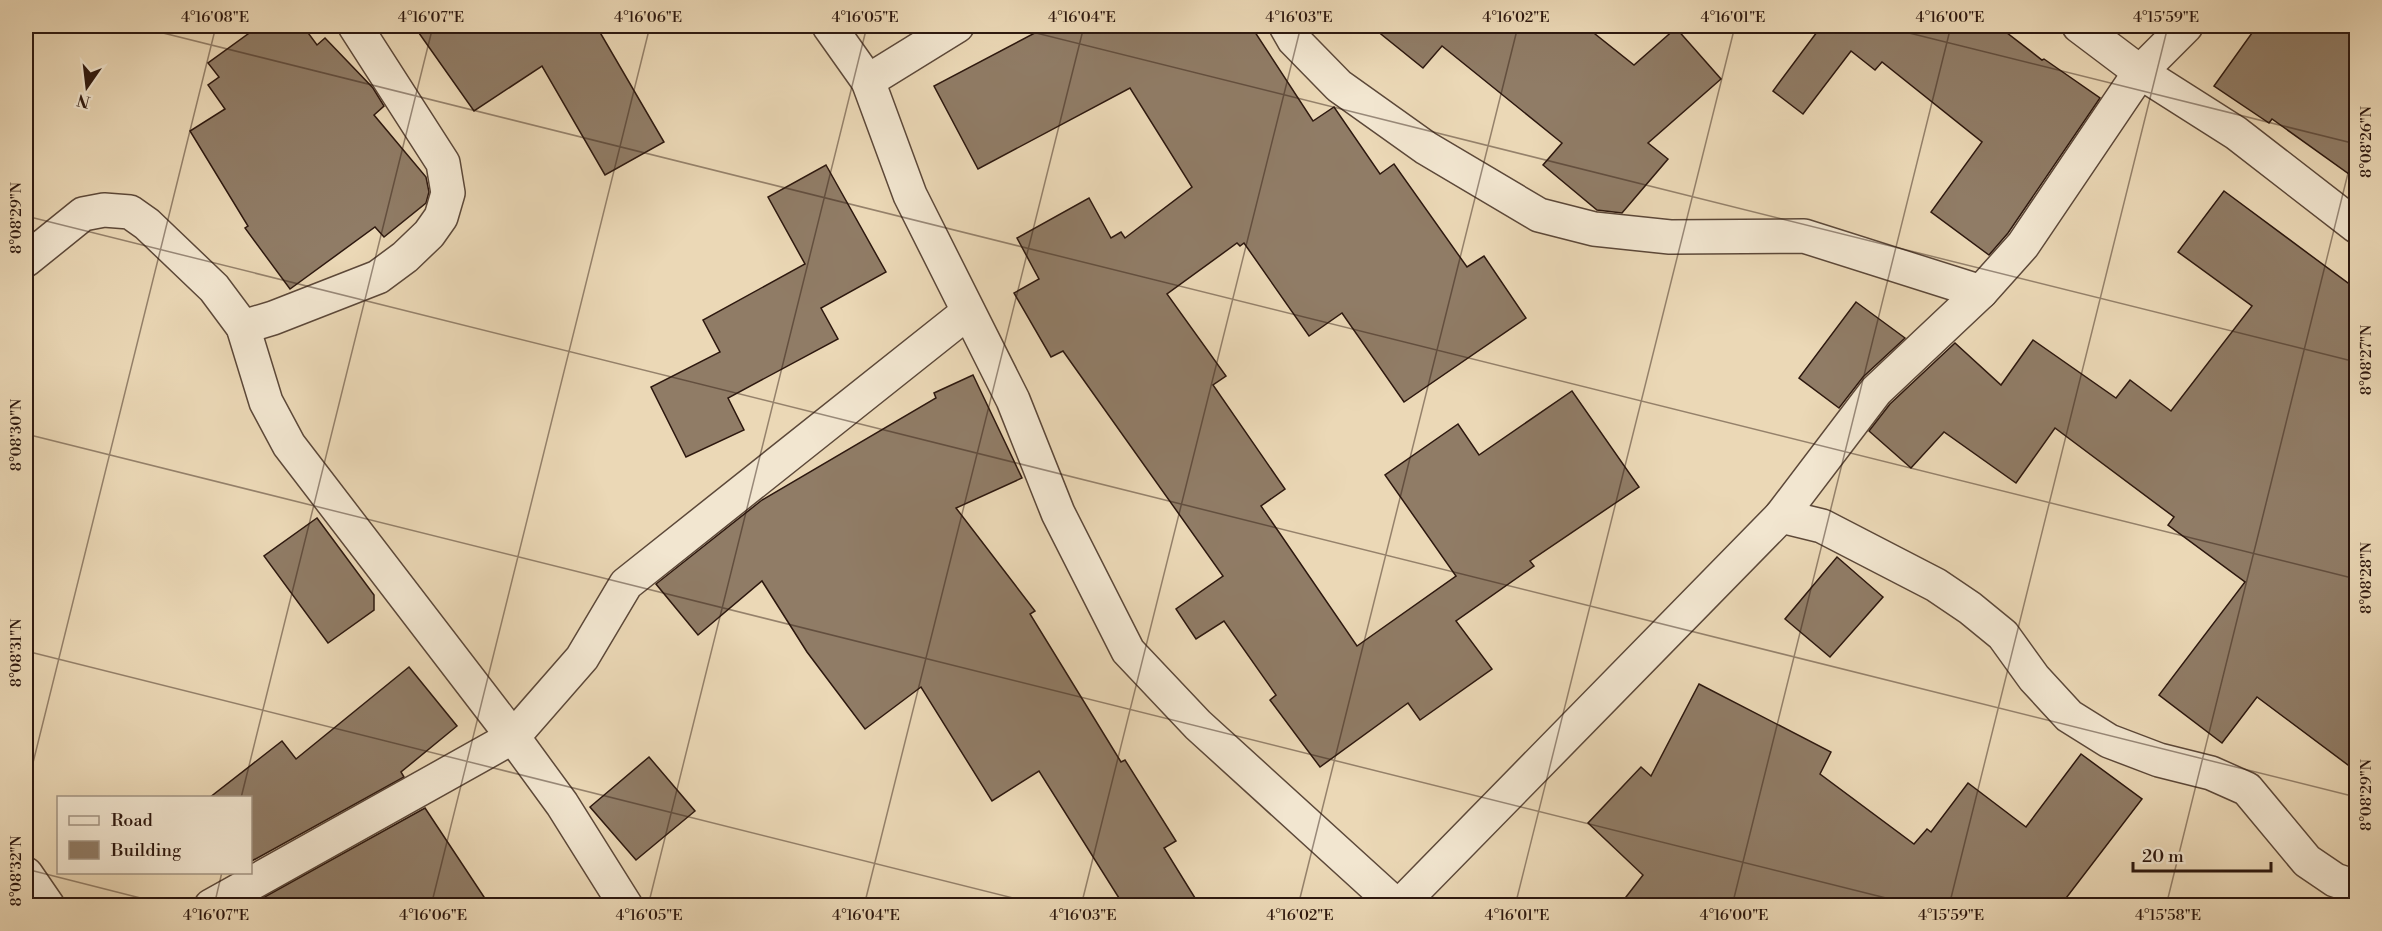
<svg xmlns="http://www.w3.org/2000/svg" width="2382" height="931" font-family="'Libre Bodoni',serif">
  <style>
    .building { fill: #907c66; stroke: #2d180f; stroke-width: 1.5 }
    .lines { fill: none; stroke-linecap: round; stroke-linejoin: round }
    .minor-casing { stroke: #5c4839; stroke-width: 36 }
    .minor { stroke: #f2e6d0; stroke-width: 33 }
    .ticks { fill: none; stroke: #2d180f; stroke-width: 1.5; stroke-opacity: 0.45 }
    .neatline { fill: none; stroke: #2d180f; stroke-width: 2 }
    .ticks-label { font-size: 15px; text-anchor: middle; fill: #2d180f }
  </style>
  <rect width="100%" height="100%" fill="#ebd8b6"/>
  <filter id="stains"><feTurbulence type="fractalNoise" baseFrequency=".00333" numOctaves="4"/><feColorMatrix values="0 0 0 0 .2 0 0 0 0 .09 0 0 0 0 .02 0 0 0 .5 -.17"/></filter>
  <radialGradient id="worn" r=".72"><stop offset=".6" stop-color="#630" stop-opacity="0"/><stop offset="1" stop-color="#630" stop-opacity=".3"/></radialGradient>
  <!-- building -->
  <g class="building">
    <path d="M259,26H303L317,45L325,38L373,88L384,106L374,115L426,177L429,192L426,203L384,237L375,227L290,289L245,228L248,226L190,131L225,109L208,85L219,77L208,63Z"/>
    <path d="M414,26H603L598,29L664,142L605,175L542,66L474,111Z"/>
    <path d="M1048,26H1251L1313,121L1334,107L1380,174L1394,164L1467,267L1484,256L1526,318L1404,402L1342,313L1309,336L1244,243L1240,246L1237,243L1167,294L1226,376L1213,385L1285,489L1261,506L1357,646L1456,576L1385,475L1458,424L1479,455L1572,391L1639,487L1530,561L1534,566L1456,621L1492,669L1420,720L1408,703L1320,767L1270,700L1276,695L1224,621L1196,639L1176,609L1223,576L1063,351L1051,357L1014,293L1039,279L1017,238L1089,198L1111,238L1121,232L1125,238L1192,187L1130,88L978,169L934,86Z"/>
    <path d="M1371,26H1585L1634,65L1676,28L1721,79L1648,143L1668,159L1622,213L1597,210L1543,165L1562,143L1442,46L1423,68Z"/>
    <path d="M1816,26H1998L2042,60L2044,59L2100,98L2008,233L1989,255L1931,212L1982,142L1882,62L1875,70L1851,51L1803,114L1773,91L1820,28Z"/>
    <path d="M2257,26H2356V179L2272,119L2269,123L2214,86Z"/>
    <path d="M826,165L886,272L821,308L838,339L728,398L744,430L686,457L651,387L720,352L703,320L805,264L768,197Z"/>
    <path d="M2224,191L2356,289V771L2257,697L2222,743L2159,695L2245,582L2168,525L2174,517L2055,428L2016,483L1944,432L1911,468L1869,431L1890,404L1955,343L2001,385L2033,340L2116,398L2130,380L2171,411L2252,306L2178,252Z"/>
    <path d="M1856,302L1905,338L1863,377L1839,408L1799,378Z"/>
    <path d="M973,375L1022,478L956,508L1035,611L1030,614L1121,762L1125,760L1176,841L1164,848L1200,906H1124L1039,771L992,801L921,687L865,729L807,652L762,581L698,635L656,584L762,500L936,398L934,393Z"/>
    <path d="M317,518L374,595V610L328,643L264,556Z"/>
    <path d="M1837,557L1883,597L1830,657L1785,619Z"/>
    <path d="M409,667L457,726L401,772L404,777L250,862V798H209L282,741L296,759Z"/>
    <path d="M1699,684L1831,752L1820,774L1914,844L1927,829L1931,832L1968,783L2026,827L2081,754L2142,799L2060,906H1619L1643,875L1588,823L1641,767L1651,776Z"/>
    <path d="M649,757L695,811L636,860L590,807Z"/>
    <path d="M425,808L490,906H250V905Z"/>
  </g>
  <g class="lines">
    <!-- minor casing -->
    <g class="minor-casing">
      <g id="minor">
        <path d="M829,26L868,81L910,195L1013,400L1058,513L1128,651L1198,725L1397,906"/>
        <path d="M1286,26L1294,40L1339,86L1426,148L1539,215L1594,229L1670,237L1804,236L1981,292"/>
        <path d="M2079,26L2140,72L2236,133L2356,226"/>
        <path d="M868,81L957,26"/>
        <path d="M26,260L83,214L104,210L130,212L147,224L214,288L243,327L266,402L289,445L513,737L562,804L626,906"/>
        <path d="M243,327L273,318L378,277L405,257L429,234L441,217L448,193L443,163L355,26"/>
        <path d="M1781,516L1822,526L1936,585L1970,608L2003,635L2034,678L2069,716L2109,741L2159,760L2211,773L2247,789L2307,861L2335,880L2356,887"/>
        <path d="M26,874L48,906"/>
        <path d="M211,906L513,737L582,658L626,584L968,312"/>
        <path d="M1399,906L1781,516L1876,391L1981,292L2023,245L2140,72L2186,26"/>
      </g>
    </g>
    <!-- minor -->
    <use href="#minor" class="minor"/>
  </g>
  <!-- ticks -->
  <path class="ticks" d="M135,26L2356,579M1008,26L2356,362M1881,26L2356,144M26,216L2356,797M26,434L1918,906M26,651L1045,906M26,791L216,26M241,798L433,26M26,869L172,906M214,906L222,872M431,906L650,26M648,906L867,26M864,906L1084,26M1081,906L1301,26M1298,906L1518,26M1515,906L1735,26M1732,906L1951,26M1949,906L2168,26M2166,906L2356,141"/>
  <!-- margin -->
  <rect width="2382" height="931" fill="none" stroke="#ebd8b6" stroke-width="66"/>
  <!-- legend -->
  <rect x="57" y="796" width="195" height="78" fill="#f2e6d0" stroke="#a39483" stroke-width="1.5"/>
  <rect x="69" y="816" width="30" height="9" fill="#f2e6d0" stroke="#a39483" stroke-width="1.5"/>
  <text x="111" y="826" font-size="18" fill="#2d180f">Road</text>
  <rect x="69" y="841" width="30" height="18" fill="#907c66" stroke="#a39483" stroke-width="1.5"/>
  <text x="111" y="856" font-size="18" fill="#2d180f">Building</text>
  <!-- north arrow -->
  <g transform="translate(87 87) rotate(194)" stroke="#f2e6d0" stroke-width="4.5" paint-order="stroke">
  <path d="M0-4.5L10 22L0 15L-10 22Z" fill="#2d180f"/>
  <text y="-9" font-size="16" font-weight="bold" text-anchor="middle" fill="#2d180f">N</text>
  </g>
  <!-- scale -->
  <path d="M2133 862v9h138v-9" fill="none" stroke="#2d180f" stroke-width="3"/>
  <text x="2142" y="862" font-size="18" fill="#2d180f" stroke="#f2e6d0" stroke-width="4.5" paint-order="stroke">20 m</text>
  <rect x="33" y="33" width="2316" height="865" class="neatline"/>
  <g class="ticks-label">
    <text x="215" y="22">4°16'08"E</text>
    <text x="431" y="22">4°16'07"E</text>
    <text x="648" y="22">4°16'06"E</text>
    <text x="865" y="22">4°16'05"E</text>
    <text x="1082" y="22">4°16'04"E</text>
    <text x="1299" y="22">4°16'03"E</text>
    <text x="1516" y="22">4°16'02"E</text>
    <text x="1733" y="22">4°16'01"E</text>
    <text x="1950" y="22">4°16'00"E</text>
    <text x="2166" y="22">4°15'59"E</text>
    <text transform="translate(2366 142) rotate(-90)" y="5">8°08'26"N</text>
    <text transform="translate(16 218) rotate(-90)" y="5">8°08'29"N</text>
    <text transform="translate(2366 360) rotate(-90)" y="5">8°08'27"N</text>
    <text transform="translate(16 435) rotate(-90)" y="5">8°08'30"N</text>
    <text transform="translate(2366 578) rotate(-90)" y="5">8°08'28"N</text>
    <text transform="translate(16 653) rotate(-90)" y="5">8°08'31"N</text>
    <text transform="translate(2366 795) rotate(-90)" y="5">8°08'29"N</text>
    <text transform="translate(16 871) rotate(-90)" y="5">8°08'32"N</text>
    <text x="216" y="920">4°16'07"E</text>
    <text x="433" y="920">4°16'06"E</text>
    <text x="649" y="920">4°16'05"E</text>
    <text x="866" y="920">4°16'04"E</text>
    <text x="1083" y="920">4°16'03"E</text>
    <text x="1300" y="920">4°16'02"E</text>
    <text x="1517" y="920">4°16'01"E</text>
    <text x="1734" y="920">4°16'00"E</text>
    <text x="1951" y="920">4°15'59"E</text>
    <text x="2168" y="920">4°15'58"E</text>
  </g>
  <rect width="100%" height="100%" filter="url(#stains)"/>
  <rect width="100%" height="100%" fill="url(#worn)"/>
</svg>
